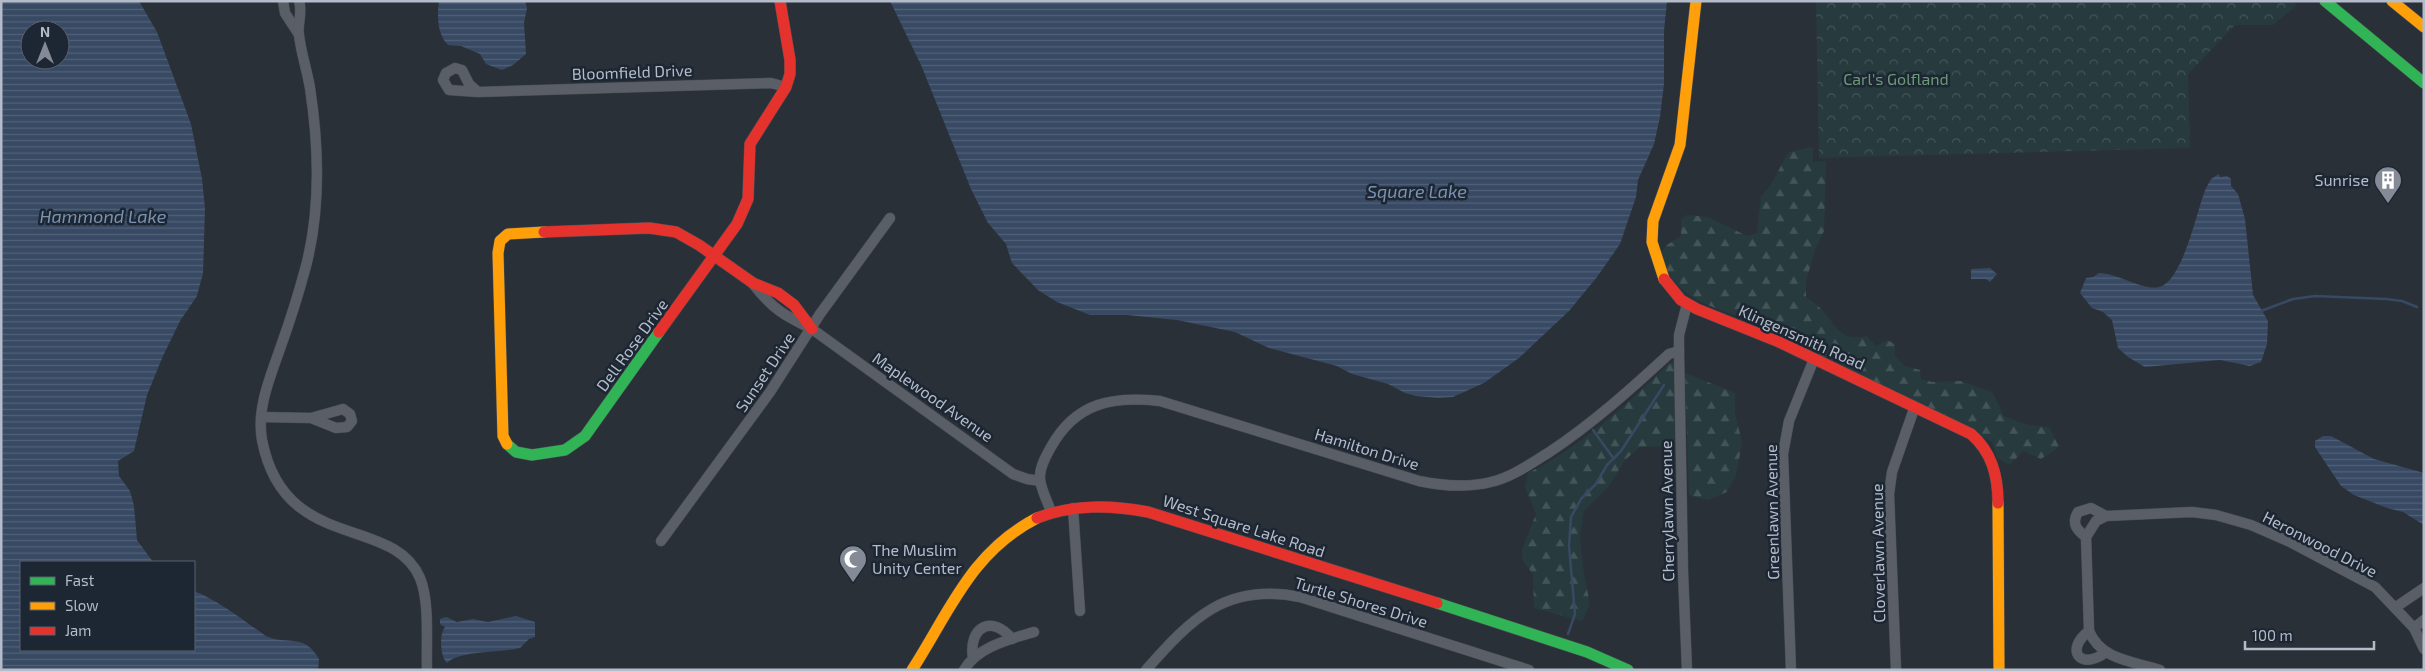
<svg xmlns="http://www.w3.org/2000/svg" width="2425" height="671" font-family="'Exo 2',sans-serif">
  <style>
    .forest { fill: url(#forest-firs) }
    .park { fill: url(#park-crowns) }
    .water { fill: url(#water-rules); fill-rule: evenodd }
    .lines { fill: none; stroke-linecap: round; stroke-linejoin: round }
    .stream { stroke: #384963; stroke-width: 2.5 }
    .street-casing { stroke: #484c53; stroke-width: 11 }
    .fast-casing { stroke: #484c53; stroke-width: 12 }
    .slow-casing { stroke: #484c53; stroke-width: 12 }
    .jam-casing { stroke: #484c53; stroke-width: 12 }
    .street { stroke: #5a5e66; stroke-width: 10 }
    .fast { stroke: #30b455; stroke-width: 11 }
    .slow { stroke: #ff9f0a; stroke-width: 11 }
    .jam { stroke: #e5322d; stroke-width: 11 }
    .labels { text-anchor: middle; stroke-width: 5; stroke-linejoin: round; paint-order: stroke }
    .street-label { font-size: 16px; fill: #b4bcc9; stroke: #1d2633 }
    .park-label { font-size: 16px; fill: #6b9a76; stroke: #1d2633 }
    .poi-label { font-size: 16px; fill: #b4bcc9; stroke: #1d2633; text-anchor: end }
    .water-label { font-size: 18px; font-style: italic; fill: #7c92b1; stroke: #1d2633 }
  </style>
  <defs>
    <pattern id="forest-firs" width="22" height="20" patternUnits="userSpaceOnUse" patternTransform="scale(1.25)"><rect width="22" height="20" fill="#273a3e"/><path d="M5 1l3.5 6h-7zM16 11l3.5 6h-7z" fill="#445559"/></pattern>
    <pattern id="park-crowns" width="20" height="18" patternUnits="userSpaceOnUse" patternTransform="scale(1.25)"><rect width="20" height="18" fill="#273a3e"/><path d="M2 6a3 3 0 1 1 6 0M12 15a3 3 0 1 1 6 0" fill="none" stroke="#445559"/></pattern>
    <pattern id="water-rules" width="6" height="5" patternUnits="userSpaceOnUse" patternTransform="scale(1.25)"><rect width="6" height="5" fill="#384963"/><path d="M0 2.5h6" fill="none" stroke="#526178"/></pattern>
  </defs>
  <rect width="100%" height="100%" fill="#2a3038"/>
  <!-- forest -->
  <g class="forest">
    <path d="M1813,147V162L1826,161L1824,231L1815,250L1806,281V297C1811,301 1818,305 1822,310C1837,327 1840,342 1867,336L1876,346L1887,340L1895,344V356L1905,366L1920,370L1921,379L1932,382L1961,381L1992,392L2004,416L2025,424L2050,428L2059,447L2041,459L2023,451L2010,465L1997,458L1992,442L1738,316C1704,305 1669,292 1661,253L1667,245L1681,236V219L1687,215L1708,217L1747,236L1757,233L1761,196C1776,182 1778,168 1789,152Z"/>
    <path d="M1674,362L1677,365L1676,446L1640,447L1625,460L1609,486L1584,511L1580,534L1583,569L1590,604L1582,621L1534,608L1533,574L1523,561L1522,550L1536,514L1525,487L1528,473C1577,449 1631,402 1669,363Z"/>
    <path d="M1685,373L1735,393V413L1742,442L1736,476L1727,492L1708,500L1689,495Z"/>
  </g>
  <!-- park -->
  <path class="park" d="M1816,1H2292L2297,5L2273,25H2235L2188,74L2190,148L1819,158Z"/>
  <!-- water -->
  <g class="water">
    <path d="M1,1H139L157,32L191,124L202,179L205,208L203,273L197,296L180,321L163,356L147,395L134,451L118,461L119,476L130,491L134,506L137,540L153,562H21V650H194V591C215,599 235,614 253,627C258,630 261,633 266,636C287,646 304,632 319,659L318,670H1ZM30,30H60V60H30Z"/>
    <path d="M439,1H525L527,8L524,23L526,54L513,65L502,70L486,64L480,54L461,46L448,45C437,34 437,16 439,1Z"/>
    <path d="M890,1H1667L1664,31V84L1660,117L1654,144L1638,180L1636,197L1620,244L1597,277L1569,311L1519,358L1484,383L1453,397L1438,398L1416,396L1405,393L1388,384L1352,374L1337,366L1269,348L1235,332L1177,320L1127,315H1090L1057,302L1038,290L1012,263L1006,244L988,223L971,189L921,65Z"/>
    <path d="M2219,174L2220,177L2227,176L2231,179V186L2238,194L2245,219L2253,295L2268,321L2267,344L2261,362L2250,366L2220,360L2145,367L2128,357L2118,348L2112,320L2103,312L2092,308L2080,293L2086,278L2093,277L2099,273C2117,273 2144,291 2159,287C2183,282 2197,209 2206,188L2211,179Z"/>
    <path d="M1990,268L1997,274L1990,282L1986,279H1971V269Z"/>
    <path d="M2323,436H2331L2374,459L2424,473V525L2403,512L2387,508L2354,495L2341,486L2315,447V441Z"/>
    <path d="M516,616L535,622V637L529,639L520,648C500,653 461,650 447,663C440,656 439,635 445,627L440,624V619L446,617L457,622L473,619L488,622Z"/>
  </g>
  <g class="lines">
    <!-- stream -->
    <g class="stream">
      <path d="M2261,311L2293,299L2315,296L2386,299L2402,301L2417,307"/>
      <path d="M1593,430L1614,459"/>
      <path d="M1568,634L1575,614L1569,546L1571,517L1581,499L1596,484L1607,465L1621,451L1664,385"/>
    </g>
    <!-- street casing -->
    <g class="street-casing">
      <g id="street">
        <path d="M283,1L285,13L298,33"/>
        <path d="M299,1C303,13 297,24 299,35C301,53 307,70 310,88C319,147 321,208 306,266C299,292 291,318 282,343C272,373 256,407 262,440C284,554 393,514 420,578C430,602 426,644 427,670"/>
        <path d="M478,92L449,90L443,80L446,73L455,68L462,70L469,84L478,92L771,83L786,87"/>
        <path d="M753,284C773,309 783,315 812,329L1013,474L1027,479L1040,481"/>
        <path d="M261,417L311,418L336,428L347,427L352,421L350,414L343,409L311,418"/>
        <path d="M1073,508L1080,611"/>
        <path d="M1051,512C1048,502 1041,490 1040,479C1039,468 1046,456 1051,447C1076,402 1113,396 1160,401L1419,481C1443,486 1467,488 1491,482C1512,477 1530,464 1548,453C1592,424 1631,389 1669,354L1679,351"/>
        <path d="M2086,537C2077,530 2071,524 2078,512L2091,508L2106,516"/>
        <path d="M661,541L770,392L820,314L890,218"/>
        <path d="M2396,607L2424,588"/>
        <path d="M2414,628L2424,620"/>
        <path d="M2089,631C2065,649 2079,671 2105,653"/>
        <path d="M973,658C968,627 992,614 1012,639"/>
        <path d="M964,670C977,647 1010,639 1034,632"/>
        <path d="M1146,670C1191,619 1226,582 1300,597L1529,670"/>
        <path d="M1687,670L1683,572L1679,351V335L1687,304"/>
        <path d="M1791,670L1783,454L1789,421L1814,359"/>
        <path d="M1896,670L1889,494L1892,472L1914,409"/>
        <path d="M2160,670C2132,661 2101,660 2089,631L2086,537L2096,521L2106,516L2192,512L2216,515L2251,525L2290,542L2375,587L2414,628L2424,649"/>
      </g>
    </g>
    <!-- fast casing -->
    <g class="fast-casing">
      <g id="fast">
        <path d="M2325,1L2424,83"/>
        <path d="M507,444L516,452L532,455L565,450L585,436L659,332"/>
        <path d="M1437,603L1587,652L1628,670"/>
      </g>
    </g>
    <!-- slow casing -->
    <g class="slow-casing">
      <g id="slow">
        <path d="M2392,1L2424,27"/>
        <path d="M1664,279L1652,242L1653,221L1680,145L1696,1"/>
        <path d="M507,444L503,436L498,253L500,241L508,234L544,232"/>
        <path d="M1998,503L1999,670"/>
        <path d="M912,670C950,611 971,552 1037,518"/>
      </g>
    </g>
    <!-- jam casing -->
    <g class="jam-casing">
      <g id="jam">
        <path d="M544,232L649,228L676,232L699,245L753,283L778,293L794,305L812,329"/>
        <path d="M1664,279L1681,300L1697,309L1779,342L1971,434C1992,452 1998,476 1998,503"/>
        <path d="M659,332L737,224L748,199L750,144L786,87L790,74V60L780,1"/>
        <path d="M1037,518C1074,504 1110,505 1148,512L1437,603"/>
      </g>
    </g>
    <!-- street -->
    <use href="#street" class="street"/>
    <!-- fast -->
    <use href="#fast" class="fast"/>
    <!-- slow -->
    <use href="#slow" class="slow"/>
    <!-- jam -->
    <use href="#jam" class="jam"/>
  </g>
  <!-- icons -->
  <defs>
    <g id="building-pin" transform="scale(1.4375)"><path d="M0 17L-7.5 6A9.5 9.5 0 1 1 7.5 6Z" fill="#848b96" stroke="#1d2633"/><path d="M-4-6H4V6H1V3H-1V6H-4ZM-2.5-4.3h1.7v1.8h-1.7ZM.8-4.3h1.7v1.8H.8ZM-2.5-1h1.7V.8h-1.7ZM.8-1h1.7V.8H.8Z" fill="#fff"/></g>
    <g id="mosque-pin" transform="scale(1.4375)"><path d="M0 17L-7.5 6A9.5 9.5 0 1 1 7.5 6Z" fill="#848b96" stroke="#1d2633"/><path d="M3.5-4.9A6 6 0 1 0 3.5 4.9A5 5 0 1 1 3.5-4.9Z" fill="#fff"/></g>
  </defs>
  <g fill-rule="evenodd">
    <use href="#building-pin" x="2388" y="180"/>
    <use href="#mosque-pin" x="853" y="559"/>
  </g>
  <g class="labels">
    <!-- street labels -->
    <g class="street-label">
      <text transform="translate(632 72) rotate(-2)" y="6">Bloomfield Drive</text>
      <text transform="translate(1802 337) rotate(24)" y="6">Klingensmith Road</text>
      <text transform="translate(632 345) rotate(-54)" y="6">Dell Rose Drive</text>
      <text transform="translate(765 372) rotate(-56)" y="6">Sunset Drive</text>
      <text transform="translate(933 397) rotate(35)" y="6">Maplewood Avenue</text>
      <text transform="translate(1367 449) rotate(17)" y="6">Hamilton Drive</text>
      <text transform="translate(1667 511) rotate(-91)" y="6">Cherrylawn Avenue</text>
      <text transform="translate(1772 512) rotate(-91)" y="6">Greenlawn Avenue</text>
      <text transform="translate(1244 526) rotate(18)" y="6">West Square Lake Road</text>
      <text transform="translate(2320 544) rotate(27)" y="6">Heronwood Drive</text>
      <text transform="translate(1878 553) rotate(-91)" y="6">Cloverlawn Avenue</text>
      <text transform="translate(1361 602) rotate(17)" y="6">Turtle Shores Drive</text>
    </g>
    <!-- park labels -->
    <g class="park-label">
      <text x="1896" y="85">Carl's Golfland</text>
    </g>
    <!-- poi labels -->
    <g class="poi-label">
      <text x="2369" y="186">Sunrise</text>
      <text x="872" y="556" text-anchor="start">The Muslim<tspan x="872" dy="18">Unity Center</tspan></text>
    </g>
    <!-- water labels -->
    <g class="water-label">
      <text x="1417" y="198">Square Lake</text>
      <text x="103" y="223">Hammond Lake</text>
    </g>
  </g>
  <!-- border -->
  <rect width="2425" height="671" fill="none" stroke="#b4bcc9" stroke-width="5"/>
  <!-- legend -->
  <rect x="20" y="561" width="175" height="90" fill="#1d2633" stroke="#59626f"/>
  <rect x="30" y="577" width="25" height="8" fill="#30b455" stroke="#59626f"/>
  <text x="65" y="586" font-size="15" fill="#b4bcc9">Fast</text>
  <rect x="30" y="602" width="25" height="8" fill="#ff9f0a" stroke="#59626f"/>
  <text x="65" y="611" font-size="15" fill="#b4bcc9">Slow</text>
  <rect x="30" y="627" width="25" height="8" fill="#e5322d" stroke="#59626f"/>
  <text x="65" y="636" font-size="15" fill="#b4bcc9">Jam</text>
  <!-- north arrow -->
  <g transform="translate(45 45)"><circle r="24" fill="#1d2633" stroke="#59626f"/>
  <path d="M0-4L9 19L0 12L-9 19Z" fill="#848b96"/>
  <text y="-8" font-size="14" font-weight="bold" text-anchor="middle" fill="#b4bcc9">N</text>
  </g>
  <!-- scale -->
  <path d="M2245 641v8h129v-8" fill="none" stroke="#b4bcc9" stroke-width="2.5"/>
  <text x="2252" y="641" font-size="15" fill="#b4bcc9" stroke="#1d2633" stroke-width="4" paint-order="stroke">100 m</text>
</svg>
